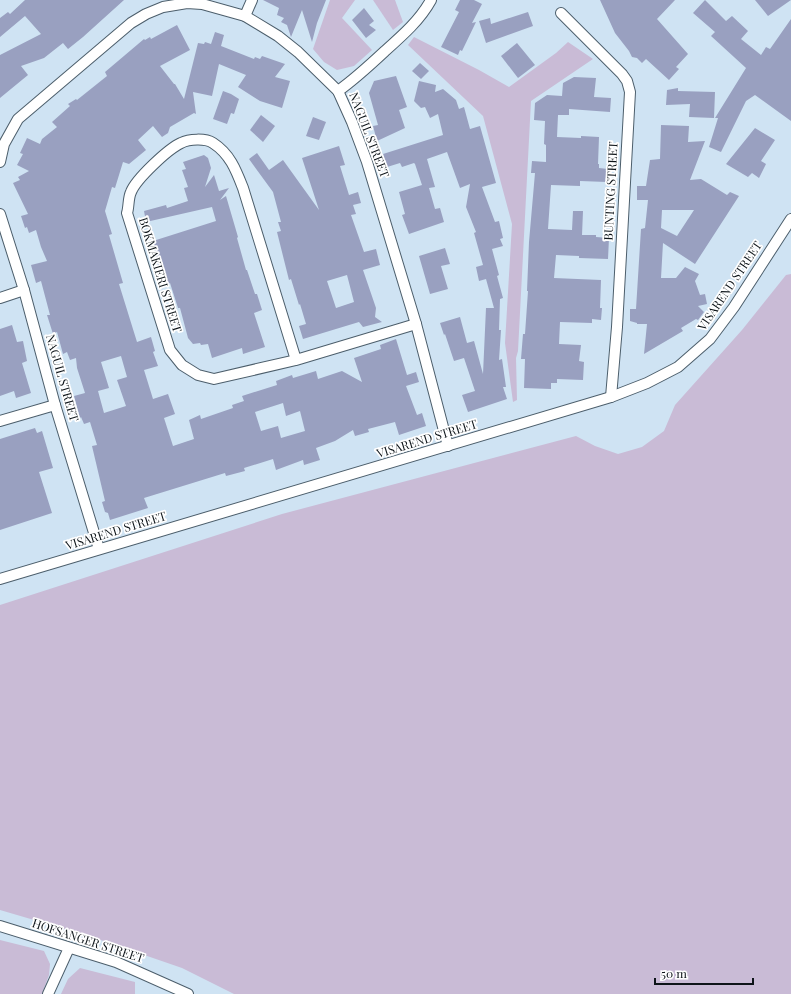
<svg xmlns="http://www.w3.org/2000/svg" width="791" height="994" font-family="'Playfair Display',serif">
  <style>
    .green { fill: #c9bbd6 }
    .building { fill: #99a0c0; fill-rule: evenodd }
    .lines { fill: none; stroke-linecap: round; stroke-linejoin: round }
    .minor-casing { stroke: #4c5e6b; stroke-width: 12 }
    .minor { stroke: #fff; stroke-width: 10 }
    .labels { text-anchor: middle; stroke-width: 3.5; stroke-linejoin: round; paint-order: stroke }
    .street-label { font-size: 12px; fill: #0d1419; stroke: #fff }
  </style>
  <rect width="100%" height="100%" fill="#cfe3f3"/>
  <!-- green -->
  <g class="green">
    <path d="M330,0H355L342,18L372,50L354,66L337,70L324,62L313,49Z"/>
    <path d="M373,0H395L403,22L393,30Z"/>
    <path d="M414,37L479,70L509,87L556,53L568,42L593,59L531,101L518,351L516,358L517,400L513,402L505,343L512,224L483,116L408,45Z"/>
    <path d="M791,274V994H234L182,968L92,937L0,910V605L282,514L576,436L595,446L618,454L642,447L664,431L675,405L742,330L786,275Z"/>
    <path d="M0,940L44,951L50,964L49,975L42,994H0Z"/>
    <path d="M80,968L135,982V994H61L68,979Z"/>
  </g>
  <!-- building -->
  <g class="building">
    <path d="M25,0H124L83,37L68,49L63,43L44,58L21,66L28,75L0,98V55L41,34L25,16L0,37V18L8,12L10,14Z"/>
    <path d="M263,0H326L317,23L312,42L302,10L291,37L287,25L281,22L284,18L277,15L279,8Z"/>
    <path d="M460,0H474L482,4L472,23L476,22L462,51L460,50L458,55L441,47L459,12L455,10Z"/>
    <path d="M600,0H675L657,19L688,54L676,67L679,69L669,80L646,59L642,63L637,58L632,57L629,51L615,33Z"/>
    <path d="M705,0L726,21L732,16L748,31L741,39L761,55L766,47L770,49L791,19V121L755,95L746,101L721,152L709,147L718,118H715L746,68L711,36L715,32L693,13Z"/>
    <path d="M755,0H791L768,16Z"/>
    <path d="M364,8L374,21L369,25L376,30L366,38L352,20Z"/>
    <path d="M528,12L533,26L486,43L479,21L490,18L491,24Z"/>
    <path d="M177,25L190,50L160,66L174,84H175L184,99L198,43L204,44L205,42L211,44L215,32L224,35L221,46L254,59L255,57L260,59L262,56L285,64L275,77L290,81L282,108L260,101L238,87L246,75L219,64L212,96L193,92L196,114L194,113L170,127L168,133L162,137L153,126L138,140L146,150L129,164L123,162L115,188L112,187L105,211L112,234L109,235L123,283L119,284L137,342L151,337L155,351L153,352L158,366L144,370L153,399L168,394L175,414L164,418L173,446L194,439L189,420L200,415L201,419L233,408L232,405L244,401L242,396L277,385L276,381L292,375L293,378L316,371L318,379L342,371L362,382L354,358L381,349L380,345L396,339L407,375L416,372L419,382L406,386L417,415L422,413L426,426L399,435L395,422L368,429L369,432L355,436L353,430L335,441L316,448L320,460L304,465L303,460L276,470L273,459L244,468L245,471L226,476L225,473L144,498L148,508L110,520L108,513L105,512L102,502L105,501L92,446L97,445L90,422L84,424L81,417L80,418L74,396L85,393L77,368L76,358L70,360L67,352L63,354L57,332L53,334L47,315H50L41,281L36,283L31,265L47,261L41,247L36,230L29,233L27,227L25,228L21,216L28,214L13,183L20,180L18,177L29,171L17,165L23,154L20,153L27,138L40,144L42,139L57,127L52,122L70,106L68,104L76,99L77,100L107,76L105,72L144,39L145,40L150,37L151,39ZM121,356L127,377L117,380L126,406L104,413L98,391L109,388L101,362ZM283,403L286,416L300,411L305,431L281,438L278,426L261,431L255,412Z"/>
    <path d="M517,43L535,65L518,78L501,56Z"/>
    <path d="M420,63L429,71L421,79L412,71Z"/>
    <path d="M396,76L407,107L399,110L405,128L377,141L373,126L378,125L369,93L374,81Z"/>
    <path d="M574,77L596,78L594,97L611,98L610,112L569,109V115H558L557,137L581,138V136L599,137L598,164H599V168L608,169L607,182L580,181V186L551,185L548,229L572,230L573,211H583L582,235H596V237L609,238L608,259L579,258V256L556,255L554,278L601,280L600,308H602L601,320L592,319V323L560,322L559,344L581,345L579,361L584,362L583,380L557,379V383H551V389L524,388L525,359H521L523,334H525L528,291H527L529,242L535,173H531L532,161L546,162V145L544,144L545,121L534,120L535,103L547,95L562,96L563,83Z"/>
    <path d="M419,81L436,85L435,92L443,89L456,100L459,109L464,107L470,129L480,126L496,183L482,187L495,222L499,221L503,238L500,239L503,246L492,249L499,275L497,276L503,298L500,299L499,330H501L499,360L502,359L506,387H503L507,399L468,412L462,395L475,391L464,358L454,361L445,334L444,335L440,323L460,317L467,343L474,341L483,374L486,308H494L486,279L479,281L476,267L483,265L474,233L476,232L466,207L470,184L460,188L447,152L427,159L435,187L429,188L435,209L440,208L444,222L409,234L402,215L405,214L399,192L422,185L415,164L414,163L402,167L400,163L387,167L383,154L443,135L438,114L430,118L425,107L421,108L414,101Z"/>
    <path d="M678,88V91L715,92L714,118L689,117L690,104L666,105L667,90Z"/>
    <path d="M223,91L231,94L239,99L234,114L231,113L227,124L213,119Z"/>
    <path d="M261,115L275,126L263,142L250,130Z"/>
    <path d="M313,117L326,122L319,140L306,136Z"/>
    <path d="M661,125L689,126L688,142L705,141L690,180L701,179L727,195L730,192L739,196L695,264L663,243L661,278H676L685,267L699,274L695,281L700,295L705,294L707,304L698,306L704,312L698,320L696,319L681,328L683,331L644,354L647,324H637V323L630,321V309H636L641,229L645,228L648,200H637V186H646L650,160L660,159ZM662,210H694L677,236L661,228Z"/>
    <path d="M755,128L775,140L761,161L766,164L759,178L752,173L748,177L726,164Z"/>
    <path d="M339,146L345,165L340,166L349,195L358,192L361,203L353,205L356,214L351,215L364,252L376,249L380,265L363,270L376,308L375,317L382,322L363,327L359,322L303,339L299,326L306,324L300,304L299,305L291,279L289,280L277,232L281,231L278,222H281L273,192L249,159L257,153L269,170L283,160L319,210L302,158ZM347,275L354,302L336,308L327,281Z"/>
    <path d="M204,155L208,158L211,168L205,187L214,175L219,191L229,188L220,200L226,196L238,237L237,238L246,270H247L255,294H257L262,310L254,313L265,347L243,354L242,348L212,358L208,344L201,345L200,343L193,344L188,338L180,308H178L170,283L164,285L156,257L153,241L216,221L212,207L146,222L144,211L166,205L167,208L188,201L184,188L188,187L182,170L186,169L183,162Z"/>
    <path d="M445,248L450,264L441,266L448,289L430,294L419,256Z"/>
    <path d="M12,325L17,342L23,341L27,361L22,363L31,393L16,398L14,391L0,396V329Z"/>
    <path d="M35,428L37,433L42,431L53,468L39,472L52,513L0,530V439Z"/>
  </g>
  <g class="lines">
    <!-- minor casing -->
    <g class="minor-casing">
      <g id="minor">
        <path d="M561,13L622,74L627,81L630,92L617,327L611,397"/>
        <path d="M245,16L252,0"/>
        <path d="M338,91C355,79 370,65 385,51C403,35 420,20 431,0"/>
        <path d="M0,162L4,144L18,119L131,23L146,14L163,7L187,3L202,4L245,16L278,36L298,52L338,91L352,122L367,162L416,324L448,446"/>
        <path d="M0,214L24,290L55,405L99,549"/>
        <path d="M0,298L24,290"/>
        <path d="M296,360L243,188C236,170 230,154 213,143C205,138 189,139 181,143C168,149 136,179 131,192C128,198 129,207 127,213L170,350L182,365L198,375L214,379L296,360L416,324"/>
        <path d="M0,421L55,405"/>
        <path d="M0,579L611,397L647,383L678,367L710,339L734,307L791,219"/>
        <path d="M0,926L116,962L188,994"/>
        <path d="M48,994L69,948"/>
      </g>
    </g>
    <!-- minor -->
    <use href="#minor" class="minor"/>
  </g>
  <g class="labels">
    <!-- street labels -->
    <g class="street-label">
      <text transform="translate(369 135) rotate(69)" y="4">NAGUIL STREET</text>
      <text transform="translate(611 191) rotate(-87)" y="4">BUNTING STREET</text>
      <text transform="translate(160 275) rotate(73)" y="4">BOKMAKIERI STREET</text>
      <text transform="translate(730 286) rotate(-56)" y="4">VISAREND STREET</text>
      <text transform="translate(62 378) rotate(74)" y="4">NAGUIL STREET</text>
      <text transform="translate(427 439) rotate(-17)" y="4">VISAREND STREET</text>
      <text transform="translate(116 531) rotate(-17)" y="4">VISAREND STREET</text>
      <text transform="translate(88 941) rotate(18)" y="4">HOFSANGER STREET</text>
    </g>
  </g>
  <!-- scale -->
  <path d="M655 978v6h98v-6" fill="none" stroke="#0d1419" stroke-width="2"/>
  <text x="661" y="978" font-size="12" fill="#0d1419" stroke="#ffffff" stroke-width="3" paint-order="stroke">50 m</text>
</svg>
